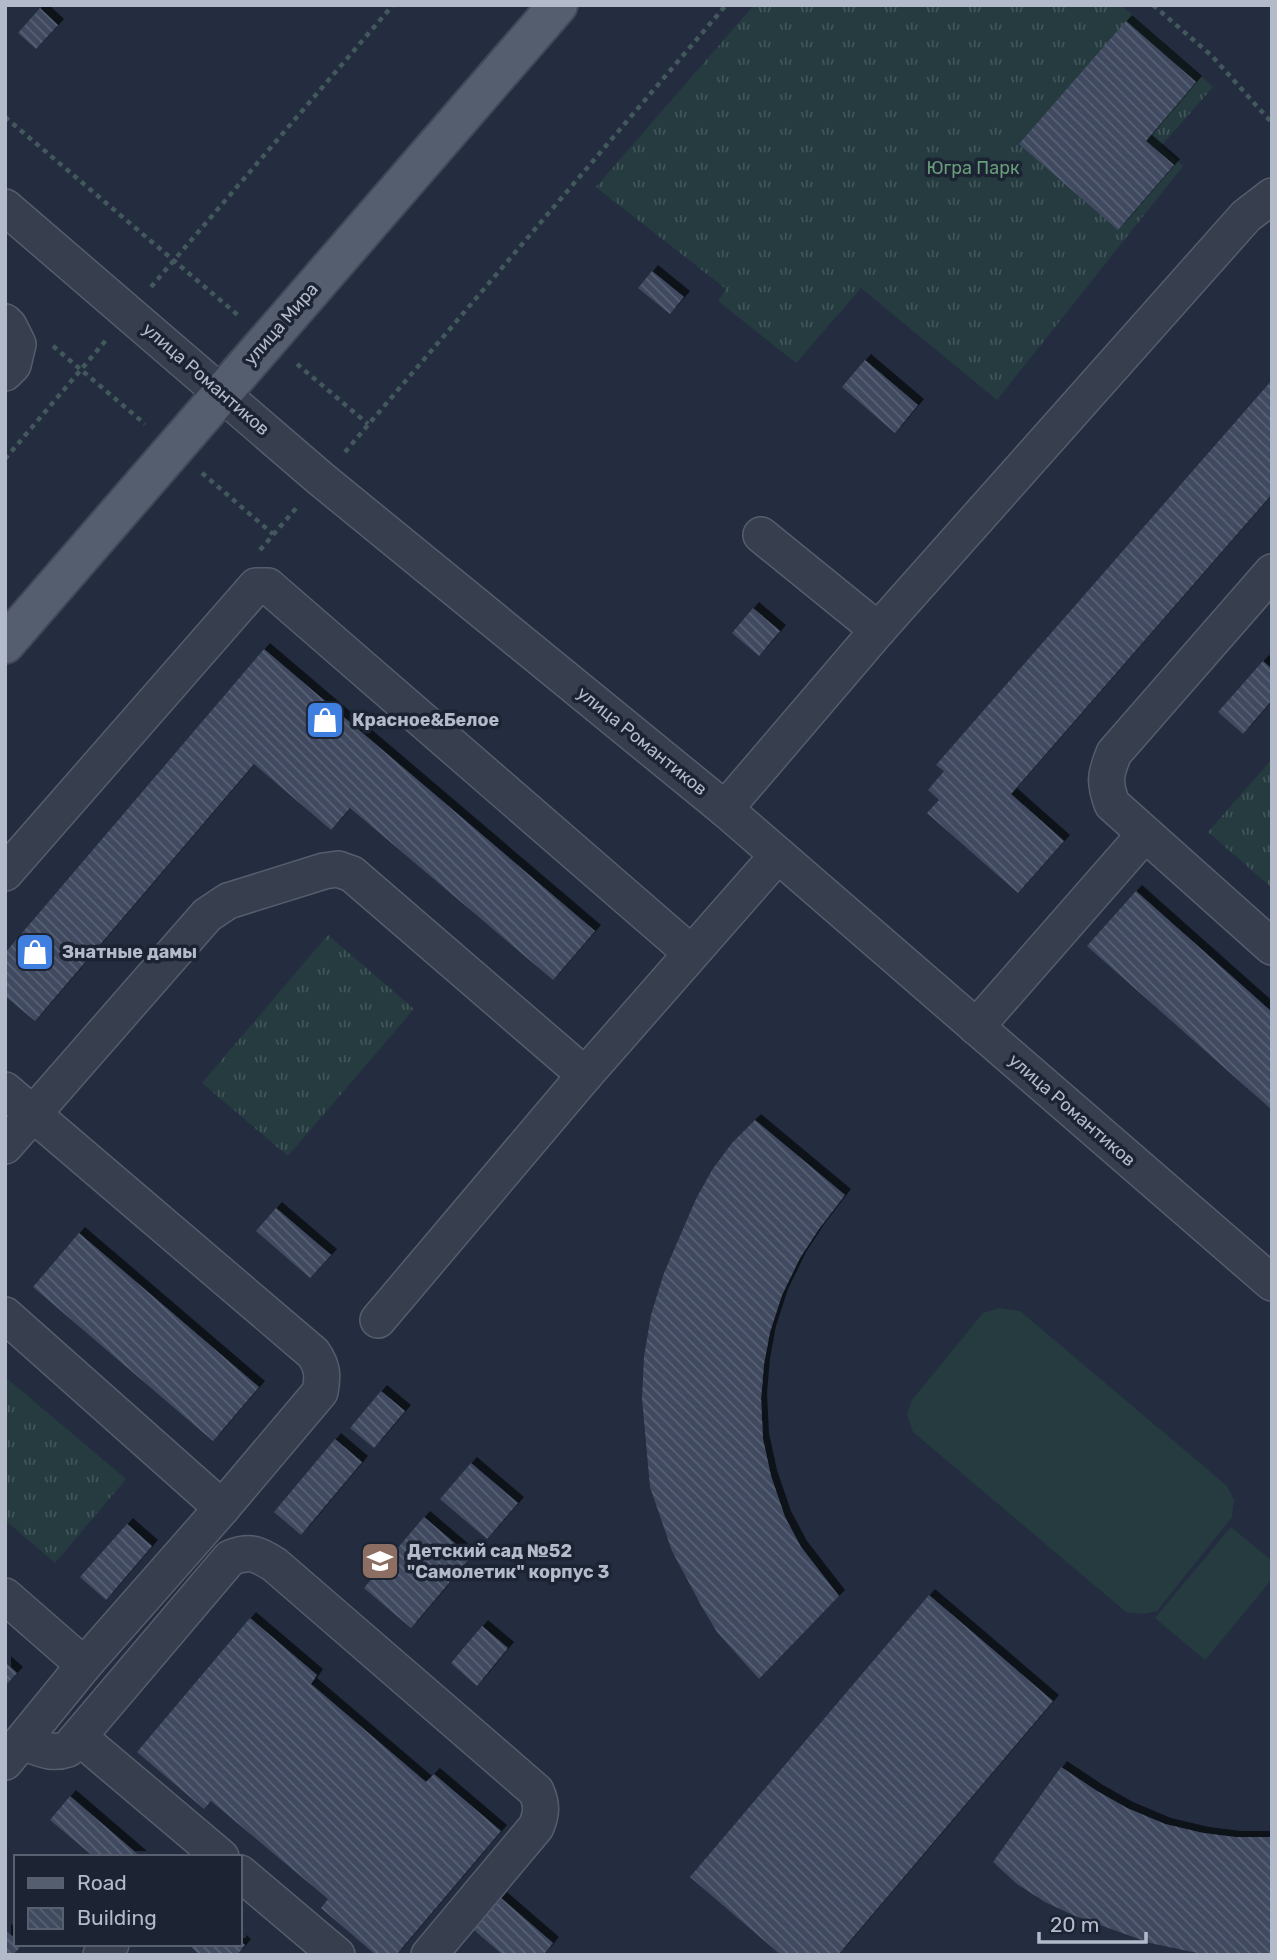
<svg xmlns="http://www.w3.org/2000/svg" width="1277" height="1960" font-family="Rubik,sans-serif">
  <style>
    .grass { fill: url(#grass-tufts) }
    .pitch { fill: #253b40 }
    .building { fill: url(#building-back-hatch); filter: url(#shadow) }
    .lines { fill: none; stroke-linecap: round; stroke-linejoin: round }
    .minor-casing { stroke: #555d6d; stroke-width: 38 }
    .major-casing { stroke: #404858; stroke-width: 42 }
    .path { stroke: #43585d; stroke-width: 4.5; stroke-dasharray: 5 5; stroke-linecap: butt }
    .minor { stroke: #373f4f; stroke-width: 35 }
    .major { stroke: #555e6f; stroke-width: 38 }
    .labels { text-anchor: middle; stroke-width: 7; stroke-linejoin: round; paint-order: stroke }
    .park-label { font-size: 18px; fill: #699c79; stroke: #1c2434 }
    .street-label { font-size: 18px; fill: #b3baca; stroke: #1c2434 }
    .poi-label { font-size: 18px; font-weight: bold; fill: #b3baca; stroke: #1c2434; text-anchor: start }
  </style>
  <defs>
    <pattern id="grass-tufts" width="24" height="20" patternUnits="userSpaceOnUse" patternTransform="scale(1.75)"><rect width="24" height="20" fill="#253b40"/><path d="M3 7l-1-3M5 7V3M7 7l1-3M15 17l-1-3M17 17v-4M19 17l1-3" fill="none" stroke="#42555a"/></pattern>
    <pattern id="building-back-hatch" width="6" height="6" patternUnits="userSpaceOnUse" patternTransform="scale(1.75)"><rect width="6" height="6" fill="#3f4a5f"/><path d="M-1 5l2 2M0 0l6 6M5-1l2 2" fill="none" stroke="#586275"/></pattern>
    <filter id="shadow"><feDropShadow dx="6" dy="-6" stdDeviation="0" flood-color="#0009"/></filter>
  </defs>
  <rect width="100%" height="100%" fill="#232d3f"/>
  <!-- grass -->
  <g class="grass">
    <path d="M754,5H1121L1213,87L1161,146L1183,166L997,400L861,288L796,363L718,301L726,289L596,187Z"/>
    <path d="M1272,759V888L1208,832Z"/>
    <path d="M328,935L414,1009L288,1156L202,1083Z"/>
    <path d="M5,1377L126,1479L55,1563L5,1520Z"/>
  </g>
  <!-- pitch -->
  <g class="pitch">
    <path d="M999,1308L1020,1311L1227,1486L1234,1500L1232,1517L1157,1611L1144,1614L1126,1612L913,1432L907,1415L912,1400L983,1313Z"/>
    <path d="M1231,1527L1272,1561V1579L1205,1660L1155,1618Z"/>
  </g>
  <!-- building -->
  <g class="building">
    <path d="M40,8L58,25L36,49L18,33Z"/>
    <path d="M1126,21L1196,82L1146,141L1174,165L1118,230L1019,144Z"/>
    <path d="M652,271L684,297L670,314L638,288Z"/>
    <path d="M865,360L918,405L895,433L842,387Z"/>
    <path d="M1272,380V494L1011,794L1064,841L1018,893L927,813L939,800L928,790L944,771L936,765Z"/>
    <path d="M753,608L780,631L759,656L732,633Z"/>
    <path d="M264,649L595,931L553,980L350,808L331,830L254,764L35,1021L5,996V953Z"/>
    <path d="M1263,661L1272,669V700L1243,734L1218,712Z"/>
    <path d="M1136,891L1272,1012V1110L1087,946Z"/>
    <path d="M755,1120L845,1195L819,1229L800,1258L782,1295L770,1332L764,1364L761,1399L763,1439L771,1476L785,1517L801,1547L839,1596L759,1679L717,1632L702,1607L672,1551L650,1487L642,1398L644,1357L651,1315L664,1273L696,1199L712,1170L732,1143Z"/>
    <path d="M276,1208L331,1255L310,1278L256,1231Z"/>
    <path d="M79,1233L259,1387L213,1441L33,1287Z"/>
    <path d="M381,1391L405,1411L374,1448L350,1428Z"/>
    <path d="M335,1439L362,1462L301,1535L274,1512Z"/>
    <path d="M471,1463L518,1503L487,1539L440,1499Z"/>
    <path d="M424,1517L471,1557L411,1628L364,1588Z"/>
    <path d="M127,1524L152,1546L106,1600L80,1577Z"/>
    <path d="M929,1595L1053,1701L838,1955H781L690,1877Z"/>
    <path d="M250,1618L317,1675L311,1684L426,1782L434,1774L501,1831L396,1955H376L321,1908L328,1899L211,1801L204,1809L137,1752Z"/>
    <path d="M482,1626L508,1648L477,1686L451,1663Z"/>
    <path d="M5,1662L17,1673L5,1686Z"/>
    <path d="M1061,1767L1097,1791L1127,1808L1165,1824L1203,1833L1235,1837H1272V1955H1207L1150,1943L1075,1916L1045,1902L1017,1884L993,1862Z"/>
    <path d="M70,1796L141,1857H94L50,1820Z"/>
    <path d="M501,1898L553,1943L543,1955H503L474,1930Z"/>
    <path d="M5,1930L16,1939V1944H23L13,1955H5Z"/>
    <path d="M240,1941L245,1945L237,1955H200L188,1944H240Z"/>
  </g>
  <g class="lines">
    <!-- minor casing -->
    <g class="minor-casing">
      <g id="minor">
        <path d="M5,207L321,479L725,809L1272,1283"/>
        <path d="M5,322L9,326L18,344L13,365L5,373"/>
        <path d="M761,535L878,630"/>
        <path d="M1272,572L1114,753C1105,775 1104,782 1112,804L1272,947"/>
        <path d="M725,809L878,630L1246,216L1272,196"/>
        <path d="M5,873L256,586H268L691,953"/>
        <path d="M976,1027L1145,834"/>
        <path d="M5,1090L33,1114L5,1146"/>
        <path d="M5,1315L222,1508L84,1665L5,1762"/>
        <path d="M378,1320L585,1075L778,855"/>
        <path d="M222,1508L320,1392C323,1376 323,1367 313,1353L33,1114L207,915L228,901L324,871L338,869L352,874L585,1075"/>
        <path d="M5,1596L84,1665"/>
        <path d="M79,1737L221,1857"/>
        <path d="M23,1742C39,1748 51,1755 68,1749L230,1558C251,1550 258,1554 275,1565L536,1791C542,1804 542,1813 536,1827L429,1955"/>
        <path d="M240,1873L337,1955"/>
        <path d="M101,1955L111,1944"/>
      </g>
    </g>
    <!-- major casing -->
    <g class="major-casing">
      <path id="major" d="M5,644L558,5"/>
    </g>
    <!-- path -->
    <g class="path">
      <path d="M1153,5L1212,56L1272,123"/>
      <path d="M5,117L239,316"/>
      <path d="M151,287L393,5"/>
      <path d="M53,346L145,424"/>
      <path d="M297,364L368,424"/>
      <path d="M345,452L726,5"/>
      <path d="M5,459L107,339"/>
      <path d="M202,473L273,534"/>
      <path d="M260,550L298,506"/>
    </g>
    <!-- minor -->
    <use href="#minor" class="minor"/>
    <!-- major -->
    <use href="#major" class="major"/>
  </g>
  <!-- icons -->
  <defs>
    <g id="shop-square" transform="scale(2.0125)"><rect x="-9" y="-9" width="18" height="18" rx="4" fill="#3f7fe0" stroke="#1c2434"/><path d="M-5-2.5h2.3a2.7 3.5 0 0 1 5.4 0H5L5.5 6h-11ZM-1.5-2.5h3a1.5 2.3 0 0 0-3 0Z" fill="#fff"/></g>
    <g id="school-square" transform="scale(2.0125)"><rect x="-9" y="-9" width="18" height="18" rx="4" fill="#8d6e63" stroke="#1c2434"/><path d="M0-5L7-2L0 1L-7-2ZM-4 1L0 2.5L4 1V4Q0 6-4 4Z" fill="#fff"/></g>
  </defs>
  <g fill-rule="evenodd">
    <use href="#shop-square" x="325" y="720"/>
    <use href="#shop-square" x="35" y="952"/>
    <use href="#school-square" x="380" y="1561"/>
  </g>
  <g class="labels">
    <!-- park labels -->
    <g class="park-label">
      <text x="973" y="174">Югра Парк</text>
    </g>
    <!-- street labels -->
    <g class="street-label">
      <text transform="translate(281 324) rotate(-49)" y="6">улица Мира</text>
      <text transform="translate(206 379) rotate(41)" y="6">улица Романтиков</text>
      <text transform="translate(642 741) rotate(39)" y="6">улица Романтиков</text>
      <text transform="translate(1072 1110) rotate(41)" y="6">улица Романтиков</text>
    </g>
    <!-- poi labels -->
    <g class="poi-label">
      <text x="352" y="726">Красное&amp;Белое</text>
      <text x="62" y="958">Знатные дамы</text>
      <text x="407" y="1557">Детский сад №52<tspan x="407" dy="21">"Самолетик" корпус 3</tspan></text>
    </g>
  </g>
  <!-- border -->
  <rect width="1277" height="1960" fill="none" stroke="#b3baca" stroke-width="14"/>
  <!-- legend -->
  <rect x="14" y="1855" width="228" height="91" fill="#1c2434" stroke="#586070" stroke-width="2"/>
  <rect x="28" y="1878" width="35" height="10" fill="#555e6f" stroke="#586070" stroke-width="2"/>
  <text x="77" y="1890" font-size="21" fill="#b3baca">Road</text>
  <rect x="28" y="1908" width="35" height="21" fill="url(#building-back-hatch)" stroke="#586070" stroke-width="2"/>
  <text x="77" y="1925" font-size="21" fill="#b3baca">Building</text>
  <!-- scale -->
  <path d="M1039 1932v10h107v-10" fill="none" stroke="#b3baca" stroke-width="3.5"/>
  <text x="1050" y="1932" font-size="21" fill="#b3baca" stroke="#1c2434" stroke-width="5" paint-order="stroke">20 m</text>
</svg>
